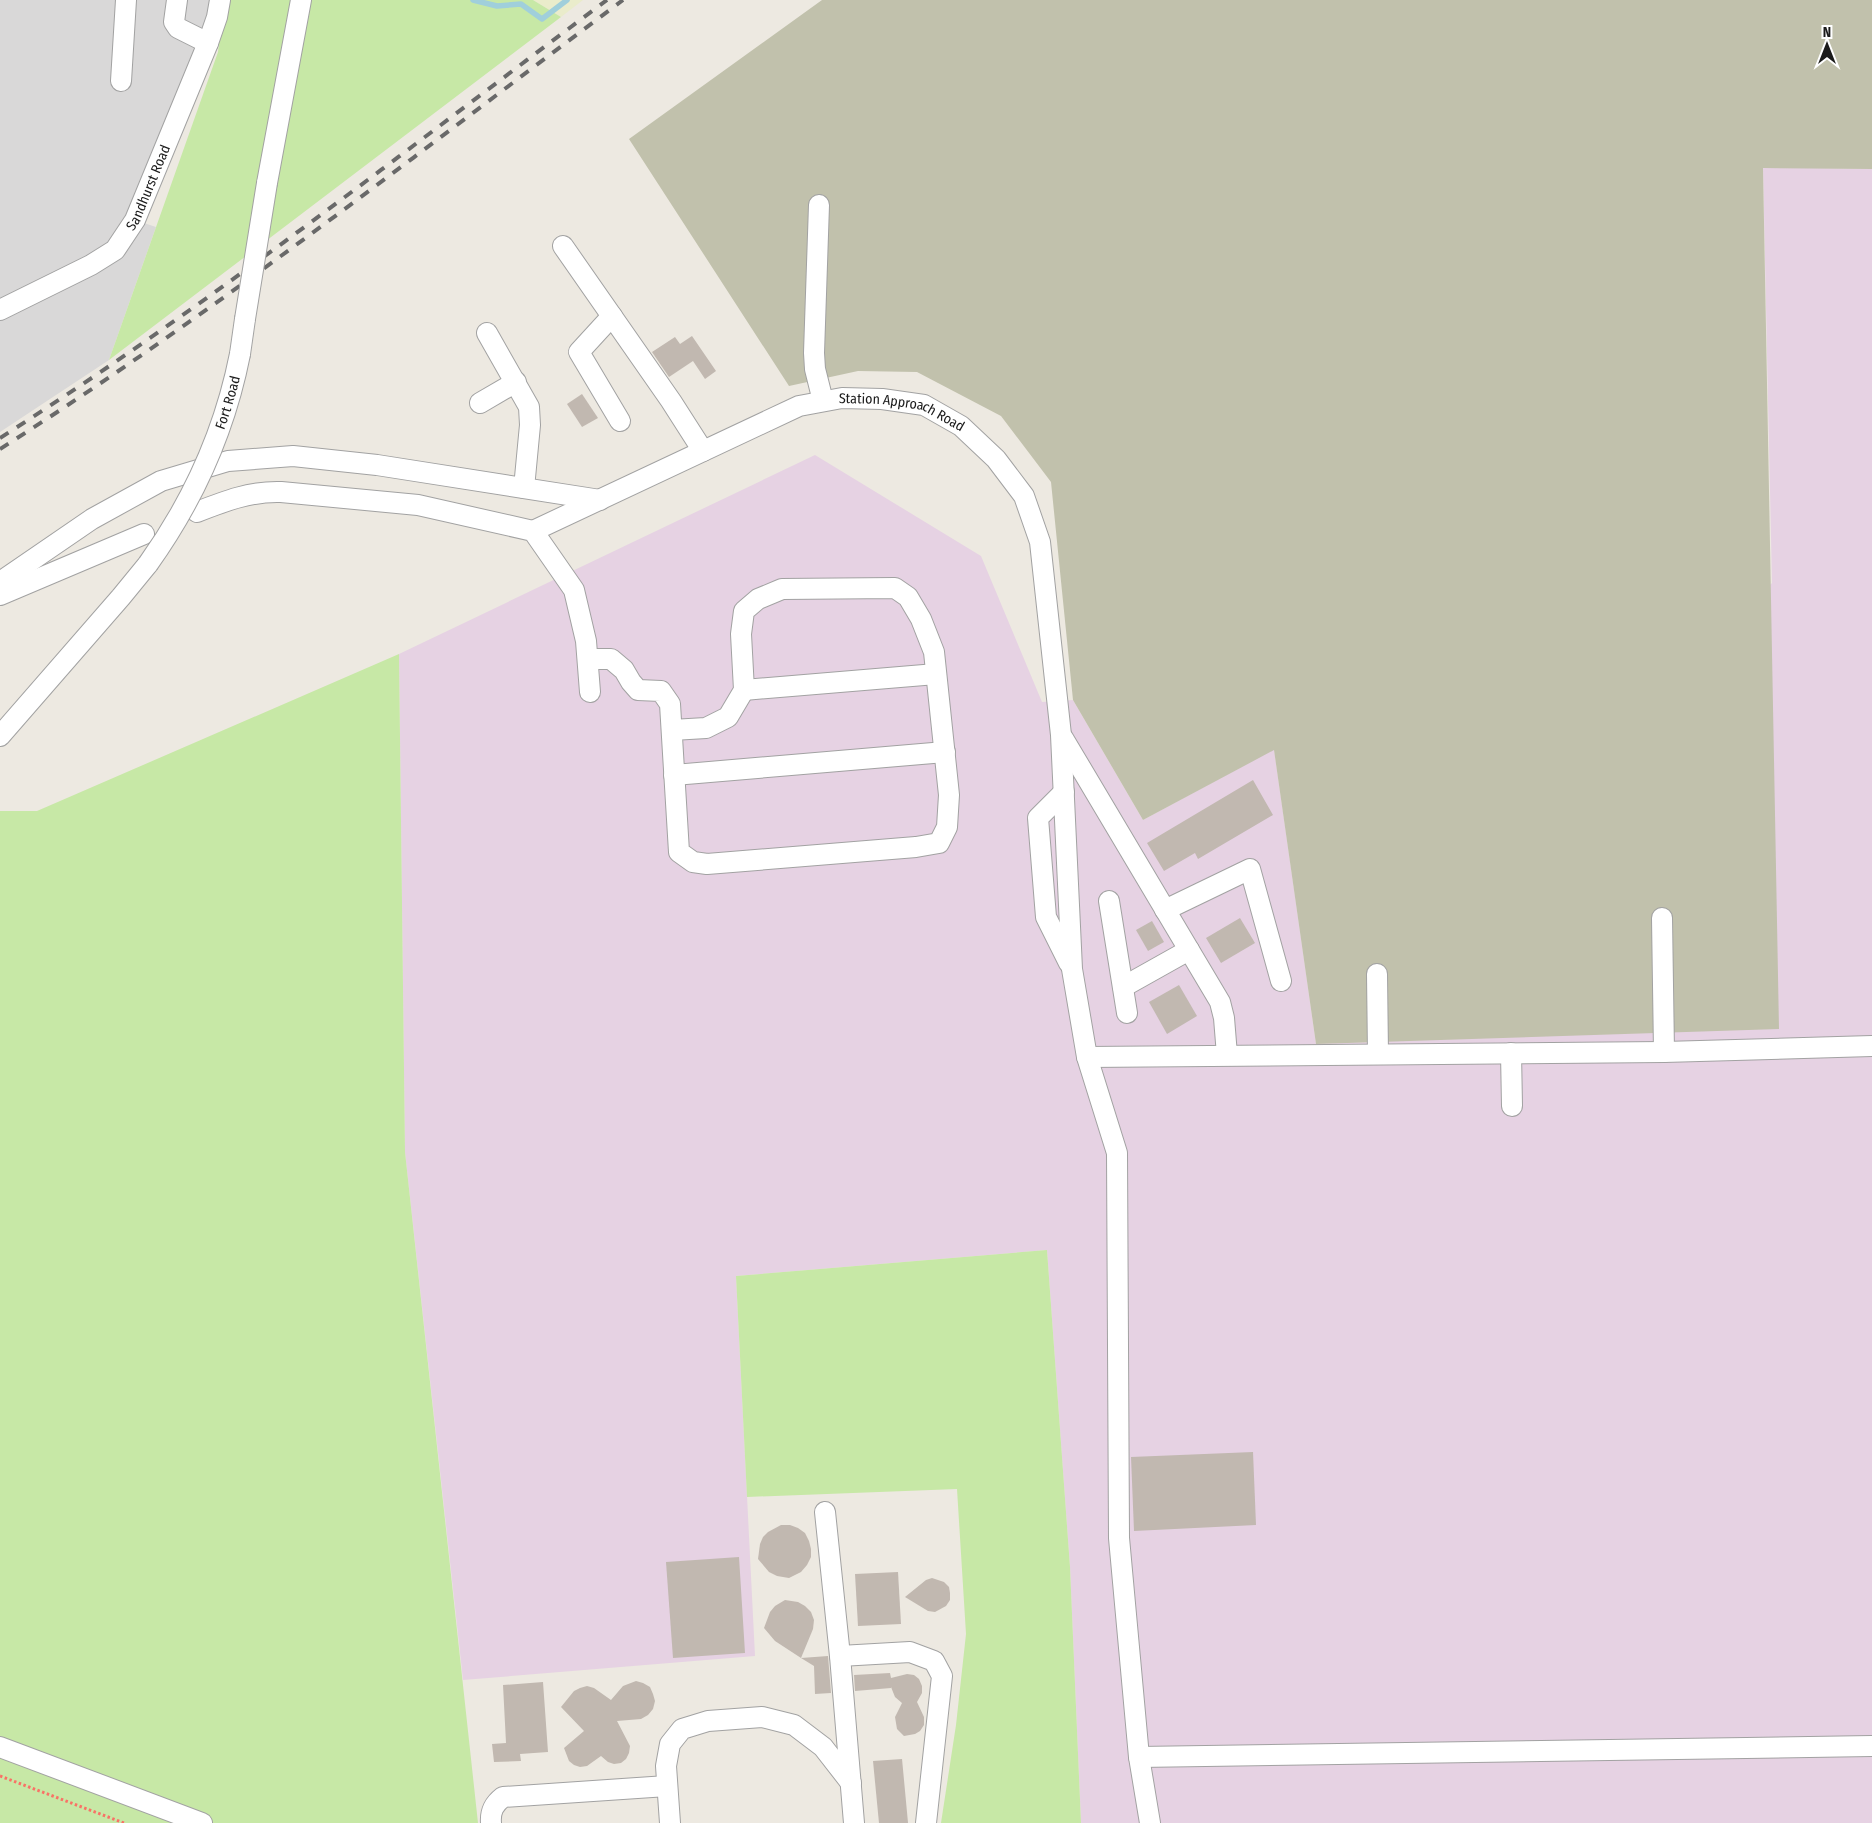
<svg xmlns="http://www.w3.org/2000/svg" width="1872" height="1823" font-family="'Fira Sans Condensed',sans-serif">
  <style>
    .residential { fill: #d9d8d8 }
    .industrial { fill: #e6d2e3 }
    .construction { fill: #c1c1ac }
    .farmland { fill: #eaeccb }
    .grass { fill: #c7e8a6 }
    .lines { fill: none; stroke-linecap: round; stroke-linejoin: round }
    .stream { stroke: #a0cfdb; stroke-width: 5.5 }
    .building { fill: #c1b8b0 }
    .minor-casing { stroke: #a2a2a2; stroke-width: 22 }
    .path { stroke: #f97266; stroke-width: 3; stroke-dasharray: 2.5 2.5; stroke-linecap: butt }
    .minor { stroke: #fff; stroke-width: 20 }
    .rail { stroke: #696969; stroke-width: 4; stroke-dasharray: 10 10; stroke-linecap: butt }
    .minor-bridge-casing { stroke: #a2a2a2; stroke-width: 22; stroke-linecap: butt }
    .minor-bridge { stroke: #fff; stroke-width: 20 }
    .labels { text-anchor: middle; stroke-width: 4.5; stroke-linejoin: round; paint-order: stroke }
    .street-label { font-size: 14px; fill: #1b1b1b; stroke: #fff }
  </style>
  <rect width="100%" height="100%" fill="#ede9e1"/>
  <!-- residential -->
  <path class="residential" d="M0,0H220L135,220L156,227L109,360L0,432Z"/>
  <!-- industrial -->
  <path class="industrial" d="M1763,167L1872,169V1823H1081L1070,1567L1047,1250L736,1276L755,1656L463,1680L405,1152L399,654L815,455L981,556L1042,702L1073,700L1143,820L1274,749L1316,1044L1772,583Z"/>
  <!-- construction -->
  <path class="construction" d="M822,0H1872V169L1763,168L1779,1029L1316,1044L1274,750L1143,820L1073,700L1051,482L1001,416L917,372L858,371L789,386L629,139Z"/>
  <!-- farmland -->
  <path class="farmland" d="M533,0H583L561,17Z"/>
  <!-- grass -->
  <g class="grass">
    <path d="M224,0H533L561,17L109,360L218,52Z"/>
    <path d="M399,654L405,1152L478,1823H0V811H37Z"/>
    <path d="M1047,1250L1070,1567L1081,1823H941L956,1725L966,1634L957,1489L747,1497L736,1276Z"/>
  </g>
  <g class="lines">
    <!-- stream -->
    <path class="stream" d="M473,0L497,6L521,4L542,19L567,0"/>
  </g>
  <!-- building -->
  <g class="building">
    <path d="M692,336L716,371L705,379L693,361L669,377L652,352L675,337L680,344Z"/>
    <path d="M582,394L598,418L582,427L567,404Z"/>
    <path d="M1253,780L1273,815L1198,859L1195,853L1164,871L1147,843Z"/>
    <path d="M1240,918L1255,943L1221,963L1206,938Z"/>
    <path d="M1152,921L1164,942L1148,951L1136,930Z"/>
    <path d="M1179,985L1197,1016L1167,1034L1149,1002Z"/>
    <path d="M1253,1452L1256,1525L1134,1531L1131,1457Z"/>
    <path d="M781,1525H790L798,1528L805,1533L809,1541L811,1549V1557L807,1565L801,1572L789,1578L777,1576L769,1572L758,1559L760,1544L763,1537L768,1532Z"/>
    <path d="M739,1557L745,1653L673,1658L666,1562Z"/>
    <path d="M898,1572L901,1624L858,1626L855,1574Z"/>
    <path d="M932,1578L944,1582L949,1587L950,1593V1600L946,1606L935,1612L928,1611L905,1597L926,1580Z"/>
    <path d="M785,1600L798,1602L805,1606L811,1612L814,1620L813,1629L801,1658L775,1641L764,1628L770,1612L775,1606Z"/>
    <path d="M828,1656L831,1693L815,1694L814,1666L801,1658Z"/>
    <path d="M890,1673L891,1678L907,1674L914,1675L919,1679L922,1686V1693L917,1702L924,1717V1725L920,1731L915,1734L904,1736L897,1729L895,1717L902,1703L895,1697L891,1687V1688L855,1691L854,1675Z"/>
    <path d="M636,1681L643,1683L650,1687L653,1694L655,1701L653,1709L648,1715L641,1719L617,1721L630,1746L629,1753L626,1759L621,1763L614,1764L608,1762L601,1756L587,1766L580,1767L574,1765L569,1761L564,1748L584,1731L561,1707L574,1691L580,1688L587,1686L594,1688L611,1700L623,1686Z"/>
    <path d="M543,1682L548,1752L520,1754L521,1761L494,1762L492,1744L506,1743L503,1685Z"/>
    <path d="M902,1759L908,1823H879L873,1761Z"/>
  </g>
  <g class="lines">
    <!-- minor casing -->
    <g class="minor-casing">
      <g id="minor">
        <path d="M177,0L174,22L178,28L208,43"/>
        <path d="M121,81L126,0"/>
        <path d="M267,183L301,0"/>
        <path d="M819,205L814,353L815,369L823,401"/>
        <path d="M563,246L671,401L703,451"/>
        <path id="s1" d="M0,310L91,265L115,250L135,220L208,43L217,17L220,0"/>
        <path d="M612,316L579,352L620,421"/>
        <path d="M487,333L529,407L530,425L524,488"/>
        <path d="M240,354L245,319"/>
        <path d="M480,403L516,382"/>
        <path d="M197,512C225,501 251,491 281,492L418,505L533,531L574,590L586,641L590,692"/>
        <path id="s2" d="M533,531L799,406L842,398L882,399L924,405L961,426L996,459L1024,496L1040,542L1061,735L1072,969L1087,1057L1117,1153L1119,1538L1139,1757L1150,1823"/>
        <path d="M0,582L92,519L161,481L228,461L293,456L377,465L600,500"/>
        <path d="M0,595L144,534"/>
        <path d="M588,659H611L624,670L631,682L638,690L661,691L670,704L679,852L693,862L707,864L916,847L939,843L947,827L949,795L934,652L921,619L908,597L895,588L782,589L758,599L744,611L741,634L744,690L728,717L706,728L672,730"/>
        <path d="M744,690L936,674"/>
        <path d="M0,736L121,597L148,564"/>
        <path d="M1063,738L1220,1002L1224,1018L1227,1055"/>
        <path d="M674,775L945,752"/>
        <path d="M1064,792L1038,818L1046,917L1069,963"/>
        <path d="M1109,901L1127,1013"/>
        <path d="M1165,910L1250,869L1281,981"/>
        <path d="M1662,918L1664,1052"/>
        <path d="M1377,974L1378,1054"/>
        <path d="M1123,987L1189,950"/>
        <path d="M1511,1053L1512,1106"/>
        <path d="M1087,1057L1664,1052L1872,1046"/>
        <path d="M825,1512L840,1656L854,1823"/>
        <path d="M840,1656L910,1652L934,1661L942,1676L926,1823"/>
        <path d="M0,1747L202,1823"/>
        <path d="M1139,1757L1872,1746"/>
        <path d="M491,1823C490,1811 494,1804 503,1797L667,1786"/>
        <path d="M670,1823L666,1766L670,1744L682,1729L708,1721L762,1717L794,1725L823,1747L851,1783"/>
      </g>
    </g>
    <!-- path -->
    <path class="path" d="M0,1776L124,1823"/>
    <!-- minor -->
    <use href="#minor" class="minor"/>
    <!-- rail -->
    <g class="rail">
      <path d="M0,438C211,304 407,149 607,0"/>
      <path d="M0,449C216,312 418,153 623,0"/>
    </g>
    <!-- minor-bridge casing -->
    <g class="minor-bridge-casing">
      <g id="minor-bridge">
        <path d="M245,319L267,183"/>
        <path id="s3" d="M148,564C193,501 225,430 240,354"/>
      </g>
    </g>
    <!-- minor-bridge -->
    <use href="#minor-bridge" class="minor-bridge"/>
  </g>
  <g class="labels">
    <!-- street labels -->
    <g class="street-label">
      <text dy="5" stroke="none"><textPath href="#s1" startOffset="201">Sandhurst Road</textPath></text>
      <text dy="5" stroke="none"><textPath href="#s3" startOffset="181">Fort Road</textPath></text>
      <text dy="5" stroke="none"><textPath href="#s2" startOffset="400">Station Approach Road</textPath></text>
    </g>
  </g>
  <!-- north arrow -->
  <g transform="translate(1827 45)" stroke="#ffffff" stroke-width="4" paint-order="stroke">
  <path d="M0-4L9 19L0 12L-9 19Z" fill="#1b1b1b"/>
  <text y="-8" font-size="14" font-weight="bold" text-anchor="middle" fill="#1b1b1b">N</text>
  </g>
</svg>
